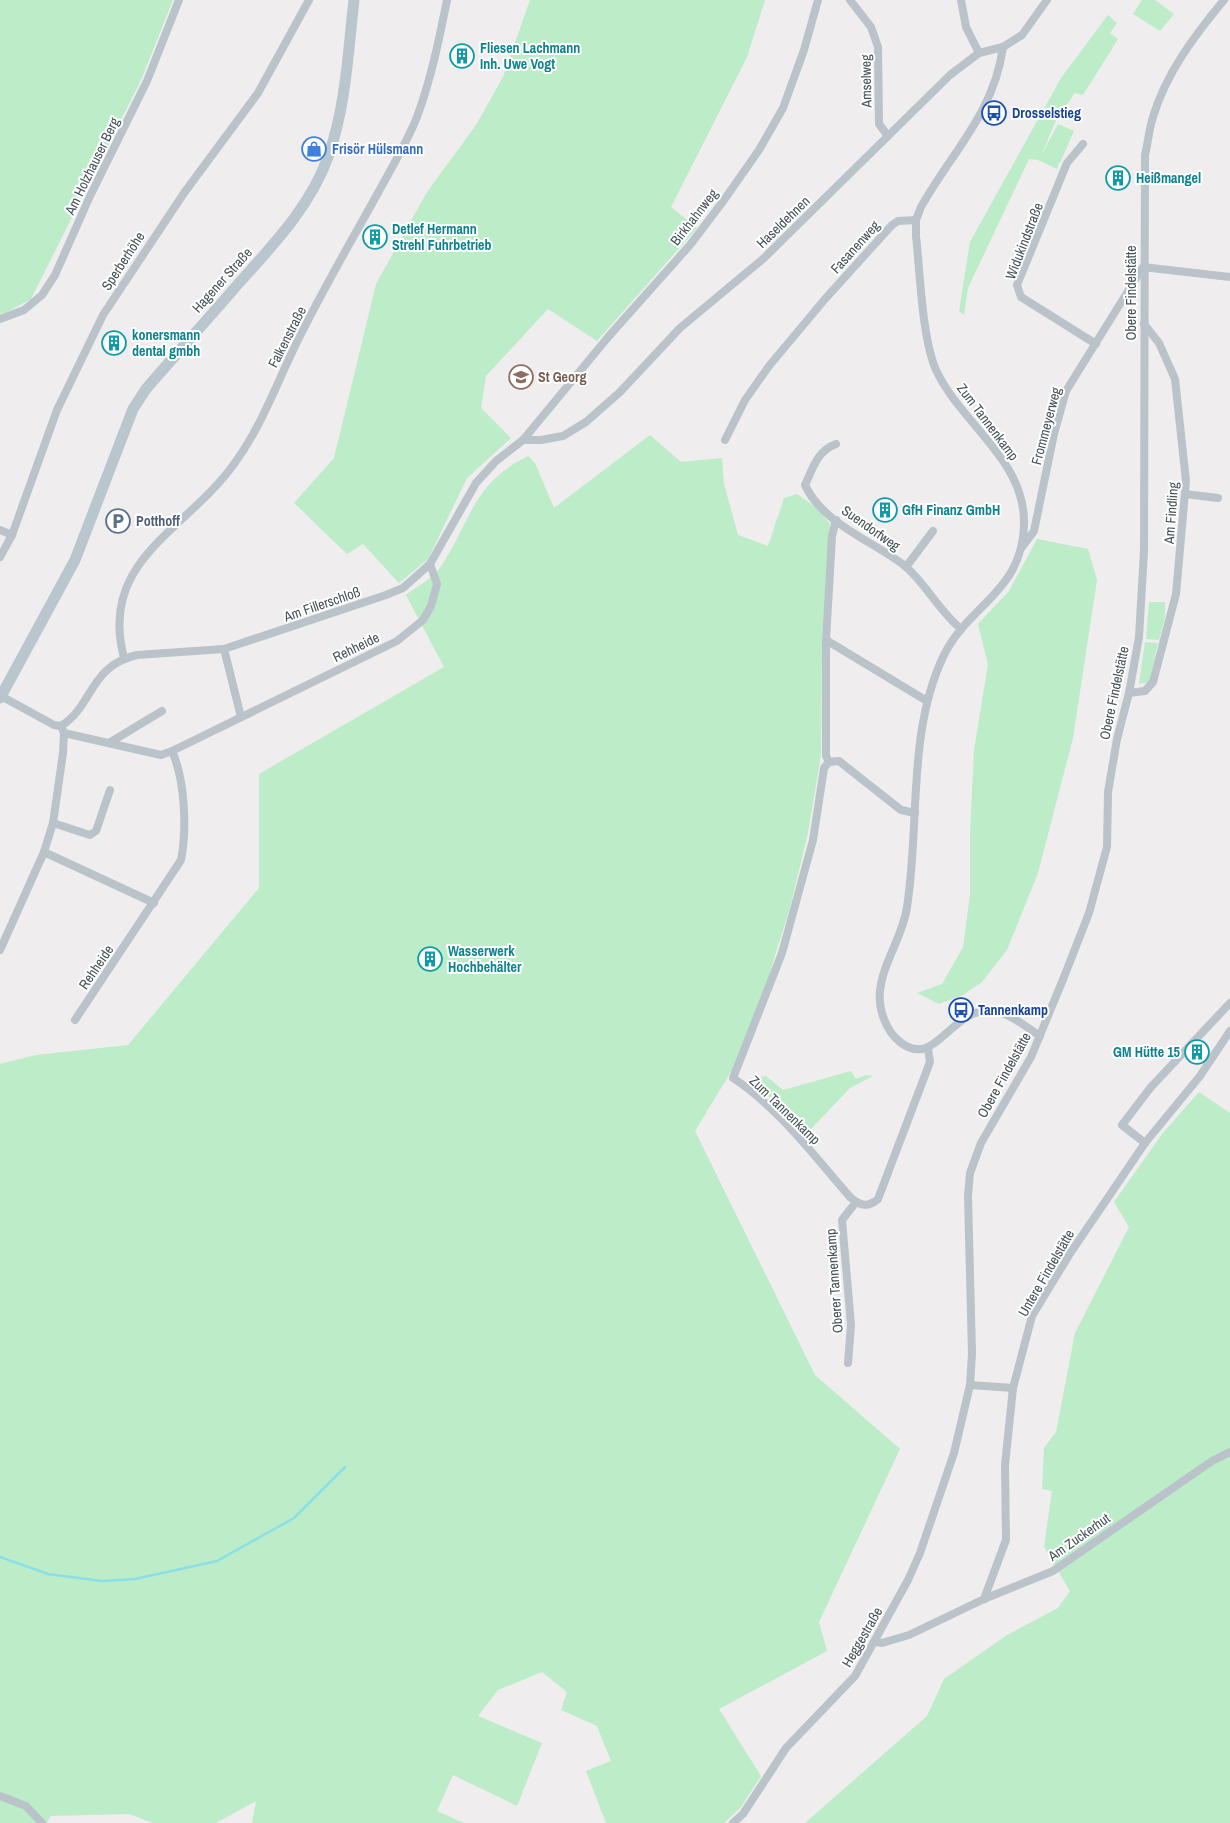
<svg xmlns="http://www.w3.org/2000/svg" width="1230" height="1823" font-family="'Archivo Narrow',sans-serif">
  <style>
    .green { fill: #bcecc8 }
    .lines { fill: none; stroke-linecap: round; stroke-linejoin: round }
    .stream { stroke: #8be0e7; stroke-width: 2.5 }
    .minor { stroke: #b9c3c9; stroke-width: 8 }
    .secondary { stroke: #b9c6ce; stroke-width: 11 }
    .labels { text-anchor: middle; stroke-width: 4; stroke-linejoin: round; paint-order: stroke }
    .culture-label { font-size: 14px; font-weight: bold; fill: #0d838f; stroke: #fff; text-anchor: start }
    .street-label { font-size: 14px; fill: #465359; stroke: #fff }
    .transit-label { font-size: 14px; font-weight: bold; fill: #164399; stroke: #fff; text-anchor: start }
    .shop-label { font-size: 14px; font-weight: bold; fill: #366cbe; stroke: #fff; text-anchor: start }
    .education-label { font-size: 14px; font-weight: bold; fill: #785e54; stroke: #fff; text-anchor: start }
    .service-label { font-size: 14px; font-weight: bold; fill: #4e5e75; stroke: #fff; text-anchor: start }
  </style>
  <rect width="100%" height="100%" fill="#efeded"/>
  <!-- green -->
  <g class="green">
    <path d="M0,0H173L141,80L31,299L7,312L0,314Z"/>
    <path d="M530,0H765L747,57L671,207L697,228L597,341L548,309L486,376L481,408L511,438L467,478L428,559L399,583L363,544L347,554L294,503L334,458L376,284L427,192L476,125L503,77Z"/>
    <path d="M1142,0H1155L1174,14L1160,31L1133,14Z"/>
    <path d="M1108,15L1117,23L1110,33L1118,39L1083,95L1075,93L1056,120L1041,156L1058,124L1074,131L1060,163L1057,162L1059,163L1057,169L1038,160L1029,159L968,288L964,315L959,311L970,242L1061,78Z"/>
    <path d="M650,435L681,462L722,458L724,484L738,535L768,546L784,498L797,494L817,508L830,524L822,636L821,755L808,833L790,907L766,985L732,1070L695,1131L815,1375L900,1449L819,1622L827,1651L719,1709L761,1776L741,1807L724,1823H606L586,1771L611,1761L597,1726L561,1710L567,1692L542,1672L498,1690L478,1716L542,1743L517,1806L453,1775L437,1811L464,1823H252L256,1801L216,1823H153L129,1814L50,1816L47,1823H0V1064L36,1055L128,1045L259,888V774L444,667L406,595C416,587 432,579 439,569C472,522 470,485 528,456L535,463L554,508Z"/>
    <path d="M1037,539L1088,549L1097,580L1073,738L1038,873L1007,950L982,982L963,995L939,1004L917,993L942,984L963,947L970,895V834L974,750L988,664L978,624L1009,591Z"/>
    <path d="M1149,602H1165V619L1159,640L1146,639Z"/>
    <path d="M1145,642L1158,643L1149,682L1139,684Z"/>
    <path d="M851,1071L856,1079L866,1075L873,1076L850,1088L807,1133L750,1079L766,1076L783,1090Z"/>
    <path d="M1199,1092L1230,1113V1823H805L927,1716L944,1679L1007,1635L1058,1608L1070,1591L1044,1547L1052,1491L1042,1489L1044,1448L1056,1432L1075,1333L1129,1227L1114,1202L1162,1134Z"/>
  </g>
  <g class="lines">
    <!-- stream -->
    <path class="stream" d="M0,1557L48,1574L102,1581L135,1579L217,1561L294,1518L345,1467"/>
    <!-- minor -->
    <g class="minor">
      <path d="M850,0L871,27L878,47L879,124L888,136"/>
      <path d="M961,0L966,27L979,53"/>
      <path d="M1003,47C994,113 952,152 921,207L916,220V236C920,272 922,338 936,370C961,424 1026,460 1024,525C1022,592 969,604 944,655C907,731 920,825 907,907C903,936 883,962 880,991C878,1009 886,1031 900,1042C937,1071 951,1004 995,1011C1011,1014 1026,1027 1040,1036"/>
      <path d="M1083,144L1067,163L1017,285L1021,297L1096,344"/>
      <path d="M0,319L24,310L42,295L55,275L90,196L147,81L179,0"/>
      <path d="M523,440H541L563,436L586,422L620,392L680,328L764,258L950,75L979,53L1003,47L1022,35L1047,0"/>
      <path d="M725,440L745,400L769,366L825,299L892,225L898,221L916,220"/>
      <path d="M836,444C817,451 813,468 805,485C823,524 873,541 905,566C926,584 939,611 961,629"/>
      <path d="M1185,494L1218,498"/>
      <path d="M0,530L12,535"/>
      <path d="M1022,547L1034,531L1054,434L1066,391L1143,267L1230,277"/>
      <path d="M0,557L12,535L57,410L103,315L184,193L258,93L309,0"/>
      <path d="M906,567L933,531"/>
      <path d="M826,640L927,701"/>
      <path d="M224,649L241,717"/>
      <path d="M124,658C98,560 186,531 234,464C262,426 277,382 298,340C323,289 352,240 379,191C392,167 407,142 417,117C431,79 439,40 447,0"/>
      <path d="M1129,693L1145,691L1153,682L1176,594L1186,481L1175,379L1159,343L1144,324"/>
      <path d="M1,696L54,725L61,726C94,705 89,666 137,655L224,649L386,595L403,588L430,564L476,483L496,461L523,440L609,336L690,245L724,200L759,150L783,108L804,50L818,0"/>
      <path d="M64,733L161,755L172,751"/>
      <path d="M109,743L162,711"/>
      <path d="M829,762L826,756V640L832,536L836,520"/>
      <path d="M915,813L901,810L839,761L829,762L824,768L813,840L782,953L733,1078C779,1108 814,1156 850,1197C860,1206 868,1208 878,1199L930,1062L928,1049"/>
      <path d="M53,823L90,835L96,831L110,790"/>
      <path d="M44,852L154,903"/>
      <path d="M0,950L44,852L53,823L63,753L64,733L61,726"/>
      <path d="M75,1020L181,860C187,829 185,780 172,751L397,641L423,620L431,606L437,584L430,564"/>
      <path d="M1145,1143L1122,1125L1151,1087L1230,1003"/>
      <path d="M848,1363L851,1325L842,1220L856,1202"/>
      <path d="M970,1385L1013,1388"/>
      <path d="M984,1599L1006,1540L1005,1465L1013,1388L1032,1316L1071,1252L1145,1143L1200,1076L1230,1031"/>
      <path d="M876,1642L882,1643L909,1635L984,1599L1053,1571L1212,1461L1230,1452"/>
      <path d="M0,1796L26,1806L42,1823"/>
      <path d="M733,1823L743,1814L786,1748L855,1676L908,1580L920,1553L954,1453L970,1385L972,1353L968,1196L970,1173L981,1143L1031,1057L1064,977L1089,913L1107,847L1108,792L1117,739L1129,693L1139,637L1144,551L1145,155C1148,143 1149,129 1153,117C1166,73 1195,35 1224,0"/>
    </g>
    <!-- secondary -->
    <path class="secondary" d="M0,698L75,560L133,409L146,389C177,353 208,319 239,283C273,245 310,207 328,157C346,107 348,52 354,0"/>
  </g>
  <!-- icons -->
  <defs>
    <g id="building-ring" transform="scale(1.25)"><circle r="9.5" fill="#fff" stroke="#0f9aa8" stroke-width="1.5"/><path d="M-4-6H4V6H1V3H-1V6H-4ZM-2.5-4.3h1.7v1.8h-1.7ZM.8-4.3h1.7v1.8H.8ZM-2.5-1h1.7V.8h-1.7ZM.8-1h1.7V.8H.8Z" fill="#0f9aa8"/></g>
    <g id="bus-ring" transform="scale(1.25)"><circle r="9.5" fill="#fff" stroke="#1a4fb4" stroke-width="1.5"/><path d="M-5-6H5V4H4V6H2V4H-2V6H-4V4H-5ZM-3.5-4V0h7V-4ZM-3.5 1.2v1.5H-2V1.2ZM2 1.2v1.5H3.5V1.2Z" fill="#1a4fb4"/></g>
    <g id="shop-ring" transform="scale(1.25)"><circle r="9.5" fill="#fff" stroke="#3f7fe0" stroke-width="1.5"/><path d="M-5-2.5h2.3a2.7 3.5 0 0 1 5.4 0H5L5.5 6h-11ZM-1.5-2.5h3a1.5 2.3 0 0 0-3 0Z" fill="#3f7fe0"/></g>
    <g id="school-ring" transform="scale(1.25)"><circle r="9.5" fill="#fff" stroke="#8d6e63" stroke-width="1.5"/><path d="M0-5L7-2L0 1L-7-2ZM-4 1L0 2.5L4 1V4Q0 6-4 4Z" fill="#8d6e63"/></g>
    <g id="parking-ring" transform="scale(1.25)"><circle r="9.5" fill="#fff" stroke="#5c6f8a" stroke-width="1.5"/><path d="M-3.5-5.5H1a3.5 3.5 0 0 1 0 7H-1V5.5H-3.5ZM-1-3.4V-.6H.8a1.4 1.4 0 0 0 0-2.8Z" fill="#5c6f8a"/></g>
  </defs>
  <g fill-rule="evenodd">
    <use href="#building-ring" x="462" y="56"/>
    <use href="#bus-ring" x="994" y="113"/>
    <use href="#shop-ring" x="314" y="149"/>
    <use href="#building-ring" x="1118" y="178"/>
    <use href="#building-ring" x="375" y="237"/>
    <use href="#building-ring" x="114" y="343"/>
    <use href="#school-ring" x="521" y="377"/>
    <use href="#building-ring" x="885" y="510"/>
    <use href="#parking-ring" x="118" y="521"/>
    <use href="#building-ring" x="430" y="959"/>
    <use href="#bus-ring" x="961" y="1010"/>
    <use href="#building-ring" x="1197" y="1052"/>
  </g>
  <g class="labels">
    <!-- culture labels -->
    <g class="culture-label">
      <text x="480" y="53">Fliesen Lachmann<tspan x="480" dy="16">Inh. Uwe Vogt</tspan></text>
      <text x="1136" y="183">Heißmangel</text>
      <text x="392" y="234">Detlef Hermann<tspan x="392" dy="16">Strehl Fuhrbetrieb</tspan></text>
      <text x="132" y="340">konersmann<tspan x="132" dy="16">dental gmbh</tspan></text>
      <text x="902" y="515">GfH Finanz GmbH</text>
      <text x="448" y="956">Wasserwerk<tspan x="448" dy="16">Hochbehälter</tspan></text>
      <text x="1180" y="1057" text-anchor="end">GM Hütte 15</text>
    </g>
    <!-- street labels -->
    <g class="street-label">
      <text transform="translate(866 81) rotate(-91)" y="5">Amselweg</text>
      <text transform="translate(92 166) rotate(-64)" y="5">Am Holzhauser Berg</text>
      <text transform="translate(694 217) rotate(-52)" y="5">Birkhahnweg</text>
      <text transform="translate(783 222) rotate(-44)" y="5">Haseldehnen</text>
      <text transform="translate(1024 241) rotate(-69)" y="5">Widukindstraße</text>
      <text transform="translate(855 247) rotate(-48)" y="5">Fasanenweg</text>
      <text transform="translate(123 261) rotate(-57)" y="5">Sperberhöhe</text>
      <text transform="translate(222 280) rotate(-48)" y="5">Hagener Straße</text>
      <text transform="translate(1131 293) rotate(-90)" y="5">Obere Findelstätte</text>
      <text transform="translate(287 337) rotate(-63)" y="5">Falkenstraße</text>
      <text transform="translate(988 422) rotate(53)" y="5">Zum Tannenkamp</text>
      <text transform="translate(1046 426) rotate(-75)" y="5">Frommeyerweg</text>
      <text transform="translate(1171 513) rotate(-86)" y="5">Am Findling</text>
      <text transform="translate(871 528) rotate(35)" y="5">Suendorfweg</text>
      <text transform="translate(322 604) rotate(-19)" y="5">Am Fillerschloß</text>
      <text transform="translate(356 647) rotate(-26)" y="5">Rehheide</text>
      <text transform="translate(1114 693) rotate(-78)" y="5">Obere Findelstätte</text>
      <text transform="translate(96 967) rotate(-56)" y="5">Rehheide</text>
      <text transform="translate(1004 1075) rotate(-61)" y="5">Obere Findelstätte</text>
      <text transform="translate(785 1110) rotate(44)" y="5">Zum Tannenkamp</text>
      <text transform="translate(1046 1273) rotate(-60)" y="5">Untere Findelstätte</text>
      <text transform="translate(834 1281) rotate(-94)" y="5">Oberer Tannenkamp</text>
      <text transform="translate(1079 1537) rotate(-35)" y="5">Am Zuckerhut</text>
      <text transform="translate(862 1637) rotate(-60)" y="5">Heggestraße</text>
    </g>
    <!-- transit labels -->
    <g class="transit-label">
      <text x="1012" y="118">Drosselstieg</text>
      <text x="978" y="1015">Tannenkamp</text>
    </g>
    <!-- shop labels -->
    <g class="shop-label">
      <text x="332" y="154">Frisör Hülsmann</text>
    </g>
    <!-- education labels -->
    <g class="education-label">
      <text x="538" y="382">St Georg</text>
    </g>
    <!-- service labels -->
    <g class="service-label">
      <text x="136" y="526">Potthoff</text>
    </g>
  </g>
</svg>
